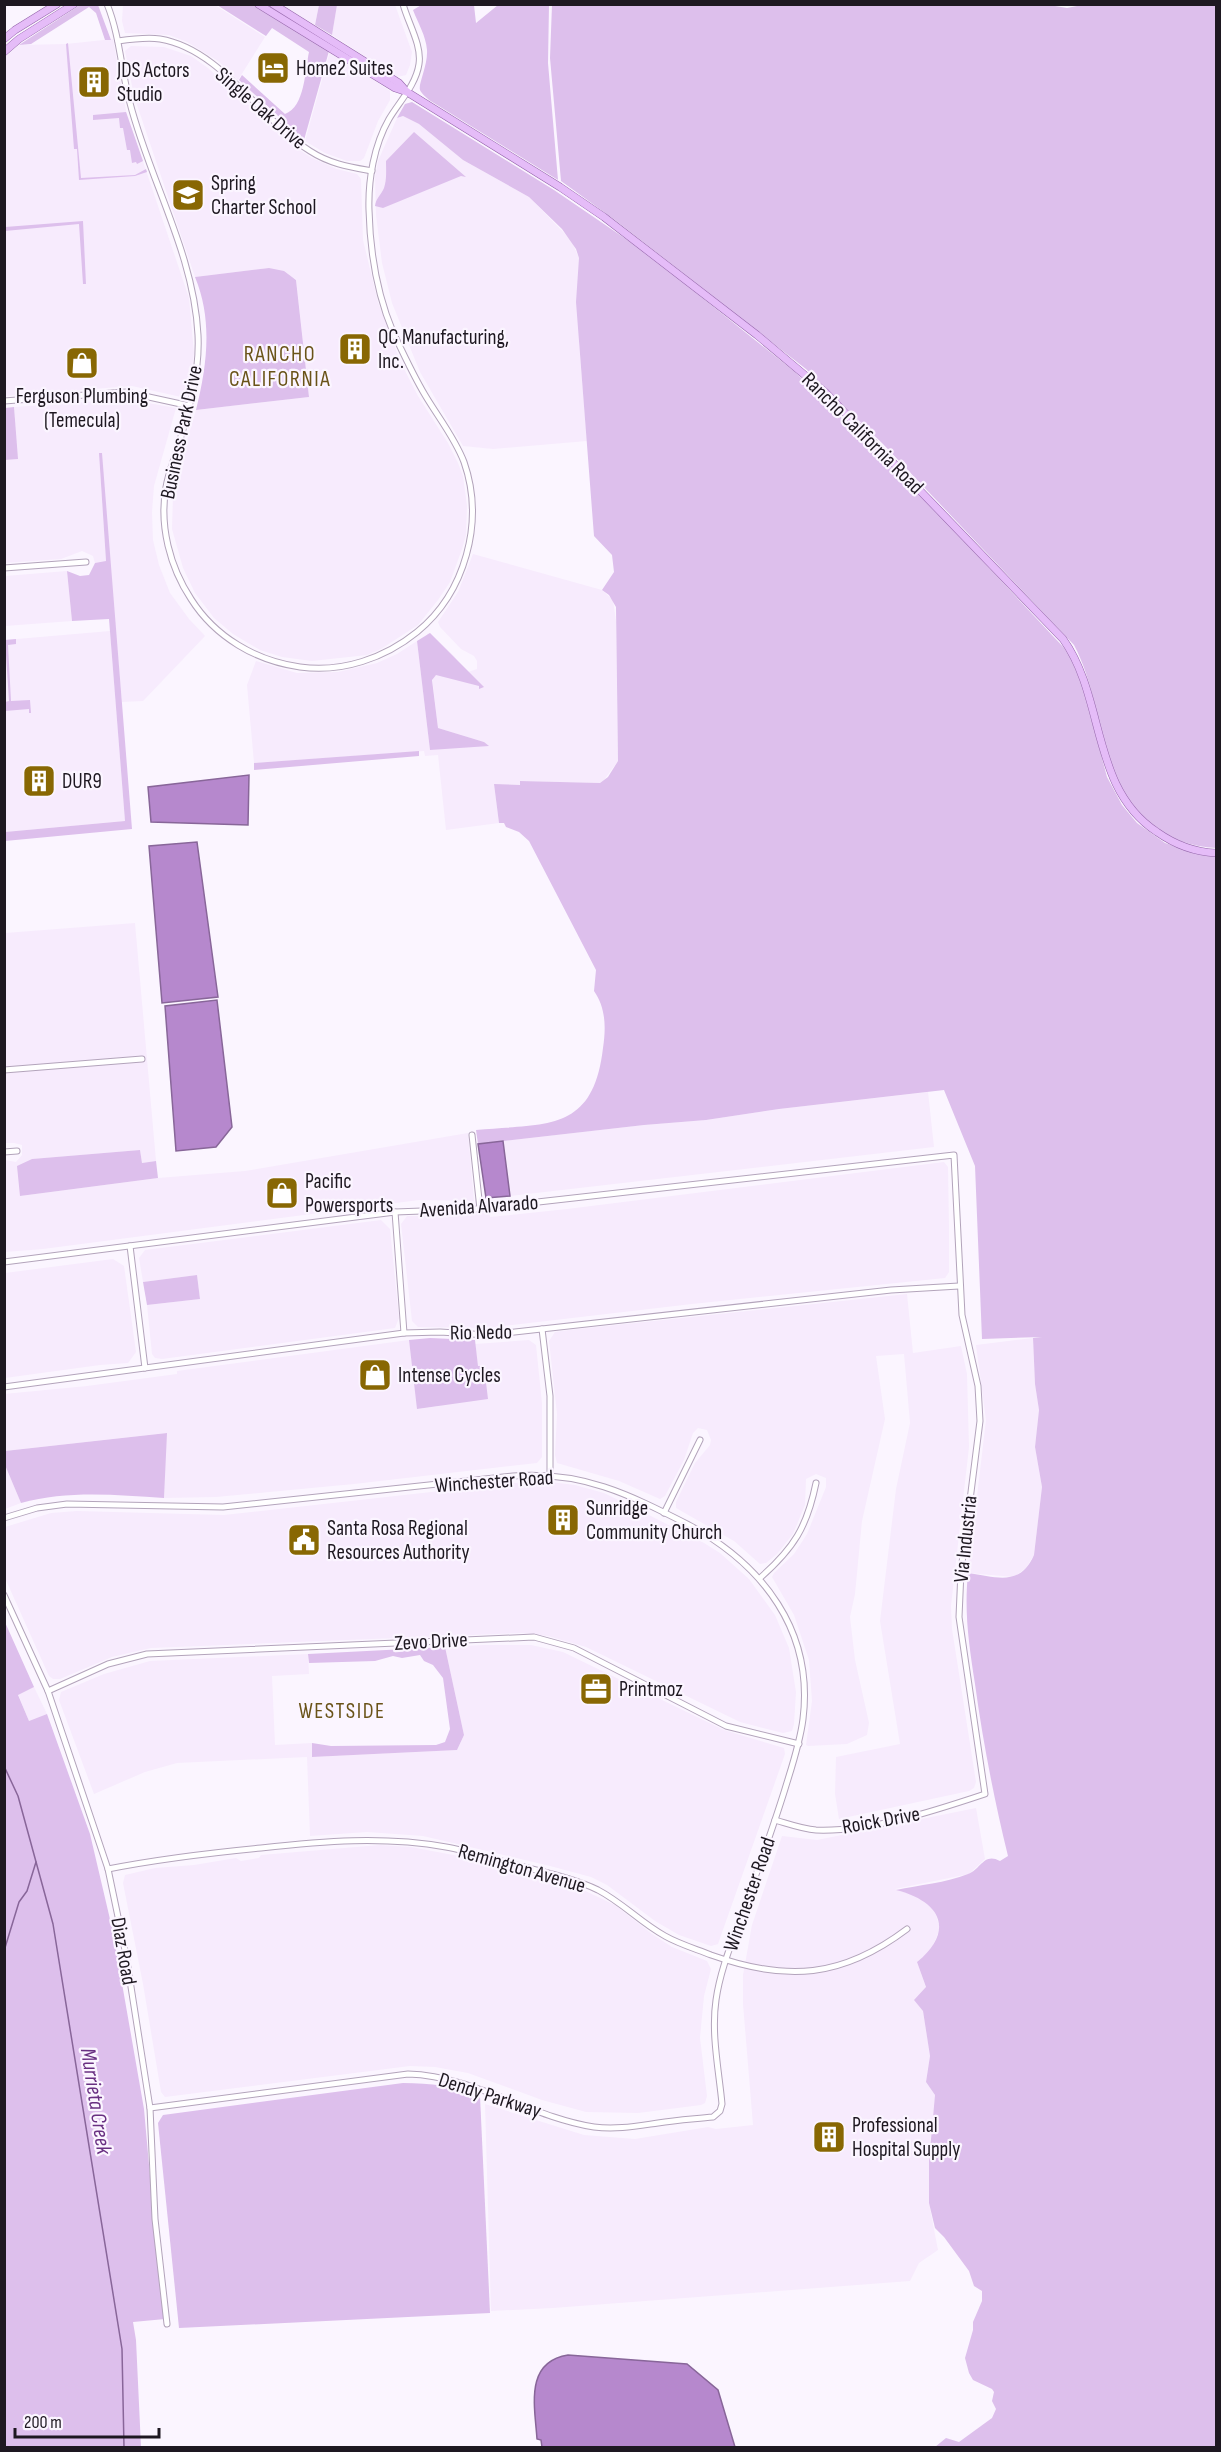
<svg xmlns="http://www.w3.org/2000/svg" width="1221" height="2452" font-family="'Sofia Sans Condensed',sans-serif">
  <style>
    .built { fill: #f7ebfd }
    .green { fill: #ddbfec }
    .water { fill: #b688cd; stroke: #869; stroke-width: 1.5 }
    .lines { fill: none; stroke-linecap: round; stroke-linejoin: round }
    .stream { stroke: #869; stroke-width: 1.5 }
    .minor-casing { stroke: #b3a4bb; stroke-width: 7 }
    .major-casing { stroke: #9465aa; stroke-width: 8 }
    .minor { stroke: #fff; stroke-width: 5 }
    .major { stroke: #e5bcf8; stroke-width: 7 }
    .labels { text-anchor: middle; stroke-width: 4.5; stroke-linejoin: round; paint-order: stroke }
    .poi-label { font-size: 21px; fill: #1e1821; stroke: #fbf5ff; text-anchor: start }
    .street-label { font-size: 21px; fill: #1e1821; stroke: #fbf5ff }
    .neighbourhood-label { font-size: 22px; letter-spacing: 1.5px; fill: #6a5319; stroke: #fbf5ff }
    .water-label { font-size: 22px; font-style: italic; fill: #693082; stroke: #fbf5ff }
  </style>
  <rect width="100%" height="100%" fill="#fbf5ff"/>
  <!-- built -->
  <g class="built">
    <path d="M123,5H215L265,37L238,80L218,61L187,42L169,35L125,33L122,21Z"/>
    <path d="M282,5H319L315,25L295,13Z"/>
    <path d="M337,5H395L412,52L410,65L406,75L397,77L332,35Z"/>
    <path d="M113,39L126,111L189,298L194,353L189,389L186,395L181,397L132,386L5,396V57L19,45L66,44Z"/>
    <path d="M131,46L164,47L191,56L208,68L295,147L312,158L337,169L357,174L361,179L363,240L378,302L401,363L418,396L448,443L458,463L463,476L467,506L466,535L462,549L450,582L438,600L418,625L381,649L367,655L312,661L282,657L260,650L233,634L214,618L195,593L183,568L172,529L173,495L174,484L196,410L309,397L296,279L269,268L195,277L134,96L125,51Z"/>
    <path d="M330,51L390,91V100L378,121L364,158L360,161H347L325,153L305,141Z"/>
    <path d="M403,116L419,124L463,160L529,197L571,240L579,258V343L587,441L493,449L463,446L420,372L392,303L382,263L376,215L375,177L378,161L397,118Z"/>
    <path d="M126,399L176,408L154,486L152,512L153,540L159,565L170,593L189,619L205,636L143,701L122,702L99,453L106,562L95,563L93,556L82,551L61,559L5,563V460L17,459L14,407Z"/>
    <path d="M473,554L602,590L613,600L616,621L618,761L604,780L600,783L521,781V785L494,784L499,823L446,830L438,755L425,756L424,751L254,763L247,685L256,661L297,673L338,672L377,663L397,654L417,641L430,750L484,742L438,728L427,634L430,633L454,656L464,670L468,672L477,669V661L474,656L461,649L440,627L438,622L458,592Z"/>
    <path d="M67,571L72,621L5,626V576Z"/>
    <path d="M110,631L125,821L5,832V640Z"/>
    <path d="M135,923L156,1161L142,1163L140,1150L32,1159L25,1163L20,1196L158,1178L245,1171L468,1133L474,1201L419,1200L43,1249L5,1252V1160L16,1162L22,1155V1145L14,1143H5V933Z"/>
    <path d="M928,1092L934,1147L510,1196L503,1141L644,1125L706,1120L779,1109Z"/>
    <path d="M944,1162L948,1167L949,1227V1272L945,1278L692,1304L486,1328L418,1327L412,1321L401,1224L407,1216H453L489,1211L490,1217L567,1209Z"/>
    <path d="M381,1220L390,1229L399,1318L395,1328L162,1359L155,1358L152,1354L147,1305L200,1299L197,1275L143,1282L139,1258L145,1250Z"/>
    <path d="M113,1259L124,1266L136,1352L128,1363L100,1365L5,1378V1273Z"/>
    <path d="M907,1294L913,1353L961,1346L967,1374L969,1447L951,1606L952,1629L976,1782L974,1788L969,1791L839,1819L835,1794L836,1757L900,1744L880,1621L896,1489L910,1423L904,1354L876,1356L885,1419L862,1521L855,1594L850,1617L855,1660L869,1723L867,1735L847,1744L808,1746L806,1745L812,1701L809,1660L794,1615L772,1577L774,1573L794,1554L807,1534L826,1487V1478L816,1474L806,1479L805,1505L793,1534L777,1554L766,1563L760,1564L734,1541L676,1508V1502L695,1463L710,1445L711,1440L707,1430L698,1428L693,1433L684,1460L665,1496L660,1499L619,1481L557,1463L555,1455L557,1414L549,1341L555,1332L569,1330Z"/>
    <path d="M1033,1338L1035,1384L1039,1410L1035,1447L1042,1487L1034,1555L1026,1568L1014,1577L968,1573L986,1420L976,1345Z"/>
    <path d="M409,1340L418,1409L439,1406L484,1366L478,1367L475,1344L529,1340L536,1345L542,1403V1457L537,1463L354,1484L216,1497L164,1498L166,1433L5,1451L4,1394L87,1386L177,1374V1371Z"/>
    <path d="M5,1465L21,1503L5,1509H4Z"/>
    <path d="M550,1482L575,1485L604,1493L643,1512L704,1543L720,1553L749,1579L775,1615L789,1648L796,1692L794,1724L792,1731L783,1733L740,1722L586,1647L548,1636L522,1633L151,1648L112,1657L60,1679H53L49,1676L5,1578V1527L51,1513L77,1511L224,1515L513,1483Z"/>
    <path d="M484,1645H531L563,1652L724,1730L784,1748L785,1754L718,1944L711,1946L679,1935L655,1921L607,1885L591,1877L550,1866L423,1836L367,1832L310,1836L307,1757L177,1763L145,1772L94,1794L59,1700L61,1692L104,1674L150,1661L308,1654L309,1674L272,1676L275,1745L312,1743L313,1757L457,1750L464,1735L445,1647Z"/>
    <path d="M34,1687L47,1714L29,1721L18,1694Z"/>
    <path d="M976,1808L985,1859L969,1874L895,1889L919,1897L929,1903L936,1915L940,1929L931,1950L917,1962L926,1988L923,2011L930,2056L926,2082L935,2095L929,2161V2203L938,2250L919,2263L910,2281L553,2308L491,2311L485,2104L584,2135L635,2139L708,2127L716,2129L753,2125L743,2004V1975L752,1925L782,1836L817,1840Z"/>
    <path d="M380,1845L411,1847L464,1857L577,1887L615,1905L652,1934L672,1947L707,1961L711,1969L704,1996L700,2038L707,2096L705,2103L701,2105L638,2113L586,2112L542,2100L468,2073L435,2067L410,2066L165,2097L161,2092L143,1984L123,1883L125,1875L155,1868L194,1865L236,1858L241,1861L259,1858L261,1855Z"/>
  </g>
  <!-- green -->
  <g class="green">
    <path d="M423,4L474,5L476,23L498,5H549L548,63L558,180L429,100C427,98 421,93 420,90C418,84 428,65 427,50C426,36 418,23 413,10Z"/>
    <path d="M1043,4L1067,8L1087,4L1216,5V848C1193,847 1170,839 1152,825C1097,782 1105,703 1074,645L883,444L806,369L615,220L561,181L550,58L552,5Z"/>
    <path d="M80,5H98L111,40H105L96,13L89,7L31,44L19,45Z"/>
    <path d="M217,5H252L329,51L304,140L239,80L242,75L285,114C305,107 305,70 309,52L272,28L266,36Z"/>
    <path d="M319,5H337L332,35L315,25Z"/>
    <path d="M68,43L81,178L135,175L146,169L147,172L135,176L79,180L77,149H74L66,44Z"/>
    <path d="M412,102L554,190L645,252L795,372L931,506L1067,651L1082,684L1107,777L1122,805L1137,823L1165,843L1199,854L1216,856V2447H935L946,2438L959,2442L992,2418L996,2409L992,2401L994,2392L992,2389L973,2380L969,2373L965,2358L973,2330V2322L982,2301V2291L974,2286L969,2271L944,2237L935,2228L929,2203V2161L935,2095L926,2082L930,2056L923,2011L914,2000L926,1987L917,1962C956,1930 940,1901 896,1890C919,1885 946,1883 968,1874C981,1869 984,1852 1000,1861L1008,1856C994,1799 983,1742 975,1684C969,1645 964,1613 968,1573C997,1577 1020,1587 1034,1555L1042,1487L1035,1447L1039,1410L1035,1384L1033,1338L1042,1337L982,1339L975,1166L944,1090L779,1109L706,1120L644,1125L478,1144L476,1130C545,1123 593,1134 603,1048C606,1028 606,1008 594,991L596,970L529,841L519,832L506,827L504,823H499L494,784L520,785V781L600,783L608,777L618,761L616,607L609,595L602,590L614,572L612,555L594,536L576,302L579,258L576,249L562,229L529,197L463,160L419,124L403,116L397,118L405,104Z"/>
    <path d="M126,112L143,161L137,164L136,162L132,163L130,150H127L123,128H120L119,118L93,120V115Z"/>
    <path d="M414,132L466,177L461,176L383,208L375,206C376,198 381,195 384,188C387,180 386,169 386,161Z"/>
    <path d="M83,221L86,284H83L79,224L5,231V227Z"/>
    <path d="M269,268L284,271L296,280L309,397L196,410C207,366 213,320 195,277Z"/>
    <path d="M14,407L18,459L5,460V408Z"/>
    <path d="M99,453H102L132,829L5,841V832L125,821L109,619L72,621L67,571L80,576L89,575L95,563L106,561Z"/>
    <path d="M430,633L484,687L479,689V686L436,675L432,680L438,728L484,742L489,746L430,750L417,641Z"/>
    <path d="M16,639V644L8,645L11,701L30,700L31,713H29V709L5,711V702L9,701L5,640Z"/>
    <path d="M419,751V756L254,770V763Z"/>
    <path d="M140,1150L142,1163L156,1161L158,1178L20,1196L17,1166L32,1159Z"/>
    <path d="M197,1275L200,1299L147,1305L143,1282Z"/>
    <path d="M430,1338L475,1340L478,1366H484L488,1399L417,1409L409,1340Z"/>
    <path d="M167,1433L164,1498C116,1495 68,1490 21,1503L5,1465V1451Z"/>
    <path d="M4,1620L34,1687L18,1695L29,1721L47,1714L90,1834L113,1932L144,2109L155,2232L165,2319L133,2322L136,2340L141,2447H5Z"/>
    <path d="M445,1647L464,1735L457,1750L312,1757V1743L331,1746L436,1745L445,1742L450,1729L443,1678L433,1665L424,1661L420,1655L402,1658L393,1656L375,1661L309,1663L308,1654Z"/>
    <path d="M403,2083C431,2083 454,2086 480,2096L490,2313L179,2328L158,2123L163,2115Z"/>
  </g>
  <!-- water -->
  <g class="water">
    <path d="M249,775L248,825L151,822L148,787Z"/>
    <path d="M197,842L218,997L162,1003L149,846Z"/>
    <path d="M217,1000L232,1127L216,1147L176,1151L165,1006Z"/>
    <path d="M503,1141L510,1196L486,1198L478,1144Z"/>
    <path d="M568,2355L687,2364L718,2390L735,2447H542L541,2440L537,2439C535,2407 524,2362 568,2355Z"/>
  </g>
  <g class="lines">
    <!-- stream -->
    <g class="stream">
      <path d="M4,1766L18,1796L53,1924L122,2349L124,2448"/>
      <path d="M4,1951L19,1902L27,1891L36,1862"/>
    </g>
    <!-- minor casing -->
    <g class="minor-casing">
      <g id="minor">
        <path d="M107,4C120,36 121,70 130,103C150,181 194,254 198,335C200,374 188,413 177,450C173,462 168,475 166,487C159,526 170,567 191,599C215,637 256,661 300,667C342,673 385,658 417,632C465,593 485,522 464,462C455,438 438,417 425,395C413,375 403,353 393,332C377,294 370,250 369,210C368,180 374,145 389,119C399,102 416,85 419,64C422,45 408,23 403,4"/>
        <path d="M118,41C132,39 146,37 160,39C221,49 261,120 310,151C330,164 350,167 372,171"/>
        <path d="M4,401L126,392L190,406"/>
        <path d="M4,568L86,562"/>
        <path d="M4,1070L142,1059"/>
        <path d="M472,1135L480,1209"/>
        <path d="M4,1152L17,1151"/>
        <path d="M395,1212L404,1333"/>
        <path d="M130,1246L145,1368"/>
        <path d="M4,1262L395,1212L476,1209L954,1155L962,1315L978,1386L980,1421L961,1571L959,1617L985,1794C934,1811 871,1832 816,1830C802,1829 789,1824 775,1820"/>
        <path d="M542,1329L550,1396V1475"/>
        <path d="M4,1387L404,1333L440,1332L487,1335L891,1290L959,1286"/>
        <path d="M664,1513L700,1440"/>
        <path d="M4,1518L37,1508L67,1504L223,1507L513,1476C583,1471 628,1494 689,1525C763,1565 814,1631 803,1719C800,1743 792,1766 785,1789C772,1831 757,1872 742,1914C732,1942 720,1971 716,2000C711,2034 719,2071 722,2104L720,2111L713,2117C695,2119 677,2120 658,2123C637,2126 616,2130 594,2127C530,2117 475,2076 408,2074L150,2108"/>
        <path d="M760,1578C794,1548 807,1527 816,1483"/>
        <path d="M4,1595L48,1691L108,1869L126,1955L150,2108L155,2219L167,2324"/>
        <path d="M48,1691L108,1664L147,1654L534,1637L574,1648L726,1726L799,1744"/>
        <path d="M108,1869C159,1859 209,1853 261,1848C323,1841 383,1836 446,1847C469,1851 493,1859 516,1865C543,1872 573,1878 598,1890C623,1903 641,1923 665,1936C679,1944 696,1949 711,1955C787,1982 842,1978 907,1929"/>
      </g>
    </g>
    <!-- major casing -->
    <g class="major-casing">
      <g id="major">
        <path d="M258,4L395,88L407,92L560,187L604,217L757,335L825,392L1063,639C1106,699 1090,788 1157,832C1174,844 1195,852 1216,853"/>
        <path d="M273,4L399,83L407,92"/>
        <path d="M4,39L15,30L57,4"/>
        <path d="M4,52L19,39L74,4"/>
      </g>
    </g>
    <!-- minor -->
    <use href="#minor" class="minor"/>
    <!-- major -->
    <use href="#major" class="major"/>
  </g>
  <!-- icons -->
  <defs>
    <g id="hotel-square" transform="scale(1.725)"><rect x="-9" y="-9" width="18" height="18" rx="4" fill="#886703" stroke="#fbf5ff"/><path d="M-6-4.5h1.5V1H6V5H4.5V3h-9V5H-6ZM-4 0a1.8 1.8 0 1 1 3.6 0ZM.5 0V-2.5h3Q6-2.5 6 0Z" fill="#fff"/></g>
    <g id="building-square" transform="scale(1.725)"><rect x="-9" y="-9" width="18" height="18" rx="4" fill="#886703" stroke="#fbf5ff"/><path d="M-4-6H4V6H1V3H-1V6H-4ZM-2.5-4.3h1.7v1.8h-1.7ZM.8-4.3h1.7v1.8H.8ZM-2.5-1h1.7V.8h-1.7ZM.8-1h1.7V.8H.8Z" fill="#fff"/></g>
    <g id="school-square" transform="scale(1.725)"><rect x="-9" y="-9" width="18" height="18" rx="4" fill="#886703" stroke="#fbf5ff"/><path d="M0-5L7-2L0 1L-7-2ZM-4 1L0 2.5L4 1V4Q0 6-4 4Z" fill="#fff"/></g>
    <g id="shop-square" transform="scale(1.725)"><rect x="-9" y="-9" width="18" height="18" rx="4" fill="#886703" stroke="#fbf5ff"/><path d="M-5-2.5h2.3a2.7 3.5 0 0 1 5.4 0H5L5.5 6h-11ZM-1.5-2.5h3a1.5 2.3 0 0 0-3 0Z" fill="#fff"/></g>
    <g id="civic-square" transform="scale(1.725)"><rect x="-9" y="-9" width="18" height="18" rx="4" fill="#886703" stroke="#fbf5ff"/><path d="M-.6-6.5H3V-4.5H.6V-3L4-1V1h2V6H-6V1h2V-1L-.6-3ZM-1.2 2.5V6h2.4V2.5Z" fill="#fff"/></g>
    <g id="office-square" transform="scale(1.725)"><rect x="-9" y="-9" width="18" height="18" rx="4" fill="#886703" stroke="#fbf5ff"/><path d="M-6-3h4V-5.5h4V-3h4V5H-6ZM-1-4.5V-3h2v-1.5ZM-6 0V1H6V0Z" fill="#fff"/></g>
  </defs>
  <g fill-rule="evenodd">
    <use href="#hotel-square" x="273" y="68"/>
    <use href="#building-square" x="94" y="82"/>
    <use href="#school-square" x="188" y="195"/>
    <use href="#building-square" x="355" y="349"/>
    <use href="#shop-square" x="82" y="363"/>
    <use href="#building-square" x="39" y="781"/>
    <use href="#shop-square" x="282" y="1193"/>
    <use href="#shop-square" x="375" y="1375"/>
    <use href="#building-square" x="563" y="1520"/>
    <use href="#civic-square" x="304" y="1540"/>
    <use href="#office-square" x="596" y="1689"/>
    <use href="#building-square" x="829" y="2137"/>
  </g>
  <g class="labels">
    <!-- poi labels -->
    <g class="poi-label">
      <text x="296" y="75">Home2 Suites</text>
      <text x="117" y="77">JDS Actors<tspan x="117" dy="24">Studio</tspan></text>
      <text x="211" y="190">Spring<tspan x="211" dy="24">Charter School</tspan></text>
      <text x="378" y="344">QC Manufacturing,<tspan x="378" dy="24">Inc.</tspan></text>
      <text x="82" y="403" text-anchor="middle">Ferguson Plumbing<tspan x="82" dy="24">(Temecula)</tspan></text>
      <text x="62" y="788">DUR9</text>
      <text x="305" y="1188">Pacific<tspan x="305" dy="24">Powersports</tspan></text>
      <text x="398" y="1382">Intense Cycles</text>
      <text x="586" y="1515">Sunridge<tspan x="586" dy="24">Community Church</tspan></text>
      <text x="327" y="1535">Santa Rosa Regional<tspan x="327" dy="24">Resources Authority</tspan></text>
      <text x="619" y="1696">Printmoz</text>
      <text x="852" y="2132">Professional<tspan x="852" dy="24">Hospital Supply</tspan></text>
    </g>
    <!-- street labels -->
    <g class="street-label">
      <text transform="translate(261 108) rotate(41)" y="7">Single Oak Drive</text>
      <text transform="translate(181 432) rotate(-78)" y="7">Business Park Drive</text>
      <text transform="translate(863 433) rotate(45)" y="7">Rancho California Road</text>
      <text transform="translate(479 1206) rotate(-4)" y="7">Avenida Alvarado</text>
      <text transform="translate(481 1332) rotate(-1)" y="7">Rio Nedo</text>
      <text transform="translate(494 1481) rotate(-4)" y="7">Winchester Road</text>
      <text transform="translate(965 1539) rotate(-84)" y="7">Via Industria</text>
      <text transform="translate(431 1641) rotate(-3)" y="7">Zevo Drive</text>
      <text transform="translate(881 1820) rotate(-10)" y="7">Roick Drive</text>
      <text transform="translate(522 1868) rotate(16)" y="7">Remington Avenue</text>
      <text transform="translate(749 1894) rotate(-71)" y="7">Winchester Road</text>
      <text transform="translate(124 1951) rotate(80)" y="7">Diaz Road</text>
      <text transform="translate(490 2095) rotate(18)" y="7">Dendy Parkway</text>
    </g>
    <!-- neighbourhood labels -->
    <g class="neighbourhood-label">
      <text x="280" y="361">RANCHO<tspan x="280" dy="25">CALIFORNIA</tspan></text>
      <text x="342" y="1718">WESTSIDE</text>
    </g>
    <!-- water labels -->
    <g class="water-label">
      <text transform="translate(97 2101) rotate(81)" y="8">Murrieta Creek</text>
    </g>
  </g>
  <!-- border -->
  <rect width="1221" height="2452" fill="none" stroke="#1e1821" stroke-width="12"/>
  <!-- scale -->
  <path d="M15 2428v9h144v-9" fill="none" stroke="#1e1821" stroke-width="3"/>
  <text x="24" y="2428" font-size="18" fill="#1e1821" stroke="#fbf5ff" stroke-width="4.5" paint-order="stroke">200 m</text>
</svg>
